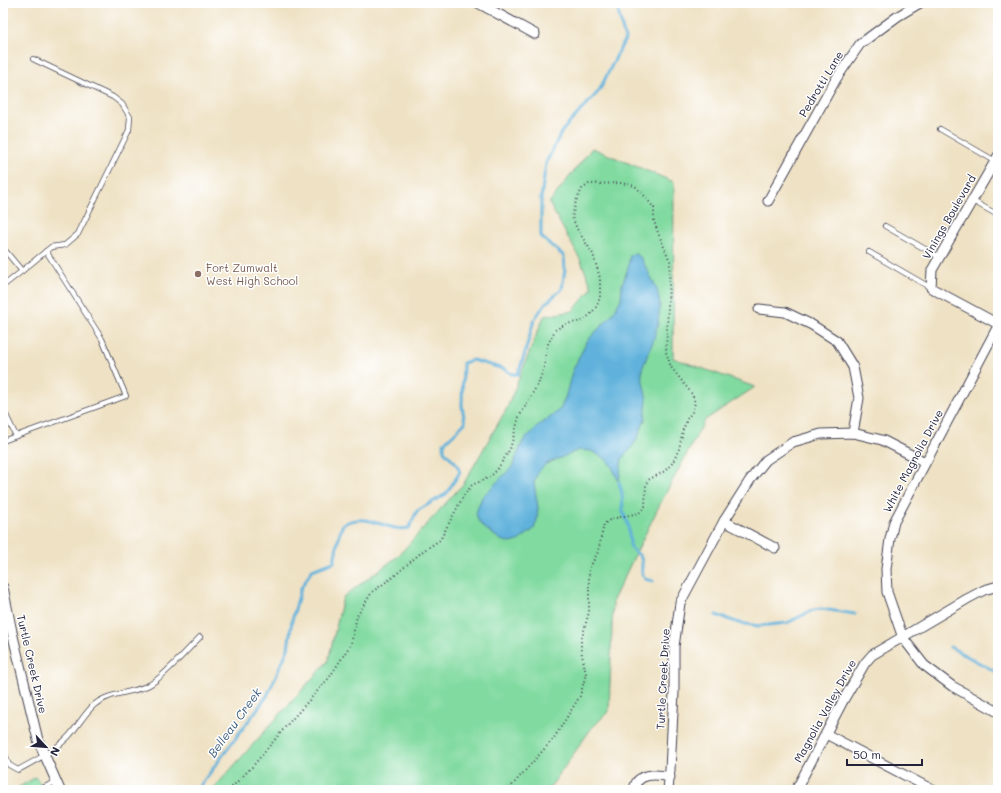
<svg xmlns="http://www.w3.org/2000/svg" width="1001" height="793" font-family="Mali,sans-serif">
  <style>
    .green { fill: #81daa0; stroke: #527e6e }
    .water { fill: #61b2dc; stroke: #426a8c }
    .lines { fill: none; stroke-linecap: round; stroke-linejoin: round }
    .stream { stroke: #61b2dc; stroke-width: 3 }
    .lane-casing { stroke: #413f50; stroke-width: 6 }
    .street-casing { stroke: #413f50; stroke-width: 11 }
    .path { stroke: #413f50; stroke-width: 2; stroke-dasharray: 1 3; stroke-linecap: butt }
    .lane { stroke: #fff; stroke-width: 4.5 }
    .street { stroke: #fff; stroke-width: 9 }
    .education-dot { fill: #8d6e63; stroke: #fff; stroke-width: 1.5 }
    .labels { text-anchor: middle; stroke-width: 3; stroke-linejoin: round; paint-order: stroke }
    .street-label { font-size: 11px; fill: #22223b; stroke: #fff }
    .education-label { font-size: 11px; fill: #785e54; stroke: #fff; text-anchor: start }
    .water-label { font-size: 12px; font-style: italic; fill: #3b5c7b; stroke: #fff }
  </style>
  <rect width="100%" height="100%" fill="#fff"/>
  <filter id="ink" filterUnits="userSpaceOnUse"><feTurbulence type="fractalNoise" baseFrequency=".025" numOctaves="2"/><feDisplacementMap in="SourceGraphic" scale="8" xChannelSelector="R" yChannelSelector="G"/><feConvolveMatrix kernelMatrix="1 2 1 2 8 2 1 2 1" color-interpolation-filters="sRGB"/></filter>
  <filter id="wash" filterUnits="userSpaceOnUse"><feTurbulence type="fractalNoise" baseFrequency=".012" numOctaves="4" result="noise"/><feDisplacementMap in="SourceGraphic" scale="16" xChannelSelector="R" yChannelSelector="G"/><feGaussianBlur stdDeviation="0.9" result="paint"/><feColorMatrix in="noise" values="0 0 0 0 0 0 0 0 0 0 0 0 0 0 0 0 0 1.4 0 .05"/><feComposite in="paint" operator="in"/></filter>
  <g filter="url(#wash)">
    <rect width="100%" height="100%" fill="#efe2c4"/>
    <!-- green -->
    <g class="green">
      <path d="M592,148L674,182L673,358L755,387L705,420L660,504L613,600L609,711L591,729L551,786L545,790H212L328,661L343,597L398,556L464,483L507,408L544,316L573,311L592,288L581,261L549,203Z"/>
      <path d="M36,777L45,790H14Z"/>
    </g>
    <!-- water -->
    <path class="water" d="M636,254L641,258L657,289L660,304L658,324L654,339L642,369V377L647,400L645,419L639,435L631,449L625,454L622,459L619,482L612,467L606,459L591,451L579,450L546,464L538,472L534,483L538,507L537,520L534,529L518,541L511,543L501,540L483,527L478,520L476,513L482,497L512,467L523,441L540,424L552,416L561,408L566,395L572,372L587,341L612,315L621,299L622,285L628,268L630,255Z"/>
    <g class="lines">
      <!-- stream -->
      <g class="stream">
        <path d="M619,482L622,493L623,512L628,524L630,544L631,548L640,556L642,561V574L645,579L653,581"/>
        <path d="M716,615L739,623L759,626L787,623L813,610L822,609L855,614"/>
        <path d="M950,647L998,673"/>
        <path d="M197,790L267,696L288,649L292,620L301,588L312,570L334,562L339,535L343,524C371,511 387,533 409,528L417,511L446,494L460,472L456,463L444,451V443L465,423L462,406L463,363L473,360L504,369L512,374H518L524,356L534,320L545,304L562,289L565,269L564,256L541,237V198L546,163L562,131L599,91L625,39L616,3"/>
      </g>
    </g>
  </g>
  <g filter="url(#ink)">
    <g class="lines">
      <!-- lane casing -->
      <g class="lane-casing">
        <g id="lane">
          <path d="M940,129L995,161"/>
          <path d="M971,200L998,215"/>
          <path d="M885,226L939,257"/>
          <path d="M3,248L22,271L51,247L65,245L78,234L129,130L130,117L122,104L113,97L33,59"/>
          <path d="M869,252L931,288"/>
          <path d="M3,286L22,271"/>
          <path d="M3,409L16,436L3,441"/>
          <path d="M16,436L126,396L102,339L46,251"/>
          <path d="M3,749L9,765L18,770C36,760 55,751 69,736C78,726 84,714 94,705C109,692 131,694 149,685C164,677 187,650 200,637"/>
          <path d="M39,790L55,782"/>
        </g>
      </g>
      <!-- street casing -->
      <g class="street-casing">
        <g id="street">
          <path d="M478,3L535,34"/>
          <path d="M998,156L932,270L931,288L998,324"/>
          <path d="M768,201L836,79L860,44L898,16L920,3"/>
          <path d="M759,309L785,312L812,325L837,341L853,367L859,398L853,433"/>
          <path d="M998,326L894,522L890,539L886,569L887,592L903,638L924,665L952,686L998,712"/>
          <path d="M724,521L775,548"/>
          <path d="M3,587L12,632L38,740L60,790"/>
          <path d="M826,734L933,790"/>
          <path d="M634,790C636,772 657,774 670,777"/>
          <path d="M668,790L670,770L674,692V647L680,603L724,521L750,480L766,460L793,442L821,434L853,433L882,440L925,462"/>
          <path d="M796,790L844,699L865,663L872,655L967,599L984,590L998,586"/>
        </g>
      </g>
      <!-- path -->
      <path class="path" d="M229,790L252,767L287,725L329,678L351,644L357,616L372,592L393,577L423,551L440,540L464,495L472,485L490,477L497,470L510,449L519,417L539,382L544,367L547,346L555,330L566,324L582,321L590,315L597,306L600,297V278L593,254L577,229L572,217L576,201L582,189L589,184L622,183L635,186L644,195L654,208V221L658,233L670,261L666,352L671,367L692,394L695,403L692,412L687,419L683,430L679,449L673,462L665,471L648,480L646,484L645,506L639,513L611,519L604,524L598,552L589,569V612L581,641V650L586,674L580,696L554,738L508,790"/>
      <!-- lane -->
      <use href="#lane" class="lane"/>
      <!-- street -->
      <use href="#street" class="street"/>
    </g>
  </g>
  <!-- markers -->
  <circle class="education-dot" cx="198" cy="274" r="4"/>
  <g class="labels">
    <!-- street labels -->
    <g class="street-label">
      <text transform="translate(821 84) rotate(-59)" y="4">Pedrotti Lane</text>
      <text transform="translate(949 217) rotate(-60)" y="4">Vinings Boulevard</text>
      <text transform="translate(913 461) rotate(-62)" y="4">White Magnolia Drive</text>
      <text transform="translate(32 664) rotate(77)" y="4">Turtle Creek Drive</text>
      <text transform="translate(663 679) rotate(-87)" y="4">Turtle Creek Drive</text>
      <text transform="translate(825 711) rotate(-61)" y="4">Magnolia Valley Drive</text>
    </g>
    <!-- education labels -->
    <g class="education-label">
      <text x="206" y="272">Fort Zumwalt<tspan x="206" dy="13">West High School</tspan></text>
    </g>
    <!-- water labels -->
    <g class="water-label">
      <text transform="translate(235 723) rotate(-54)" y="4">Belleau Creek</text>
    </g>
  </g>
  <!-- margin -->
  <rect width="1001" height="793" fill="none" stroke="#fff" stroke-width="16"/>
  <!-- north arrow -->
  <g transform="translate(46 747) rotate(116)" stroke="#ffffff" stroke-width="3" paint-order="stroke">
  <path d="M0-3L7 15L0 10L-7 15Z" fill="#22223b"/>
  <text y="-6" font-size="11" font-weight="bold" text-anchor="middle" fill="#22223b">N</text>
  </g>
  <!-- scale -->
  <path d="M847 759v6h75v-6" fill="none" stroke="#22223b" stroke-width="2"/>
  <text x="853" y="759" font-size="12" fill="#22223b" stroke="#ffffff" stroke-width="3" paint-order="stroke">50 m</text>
</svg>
